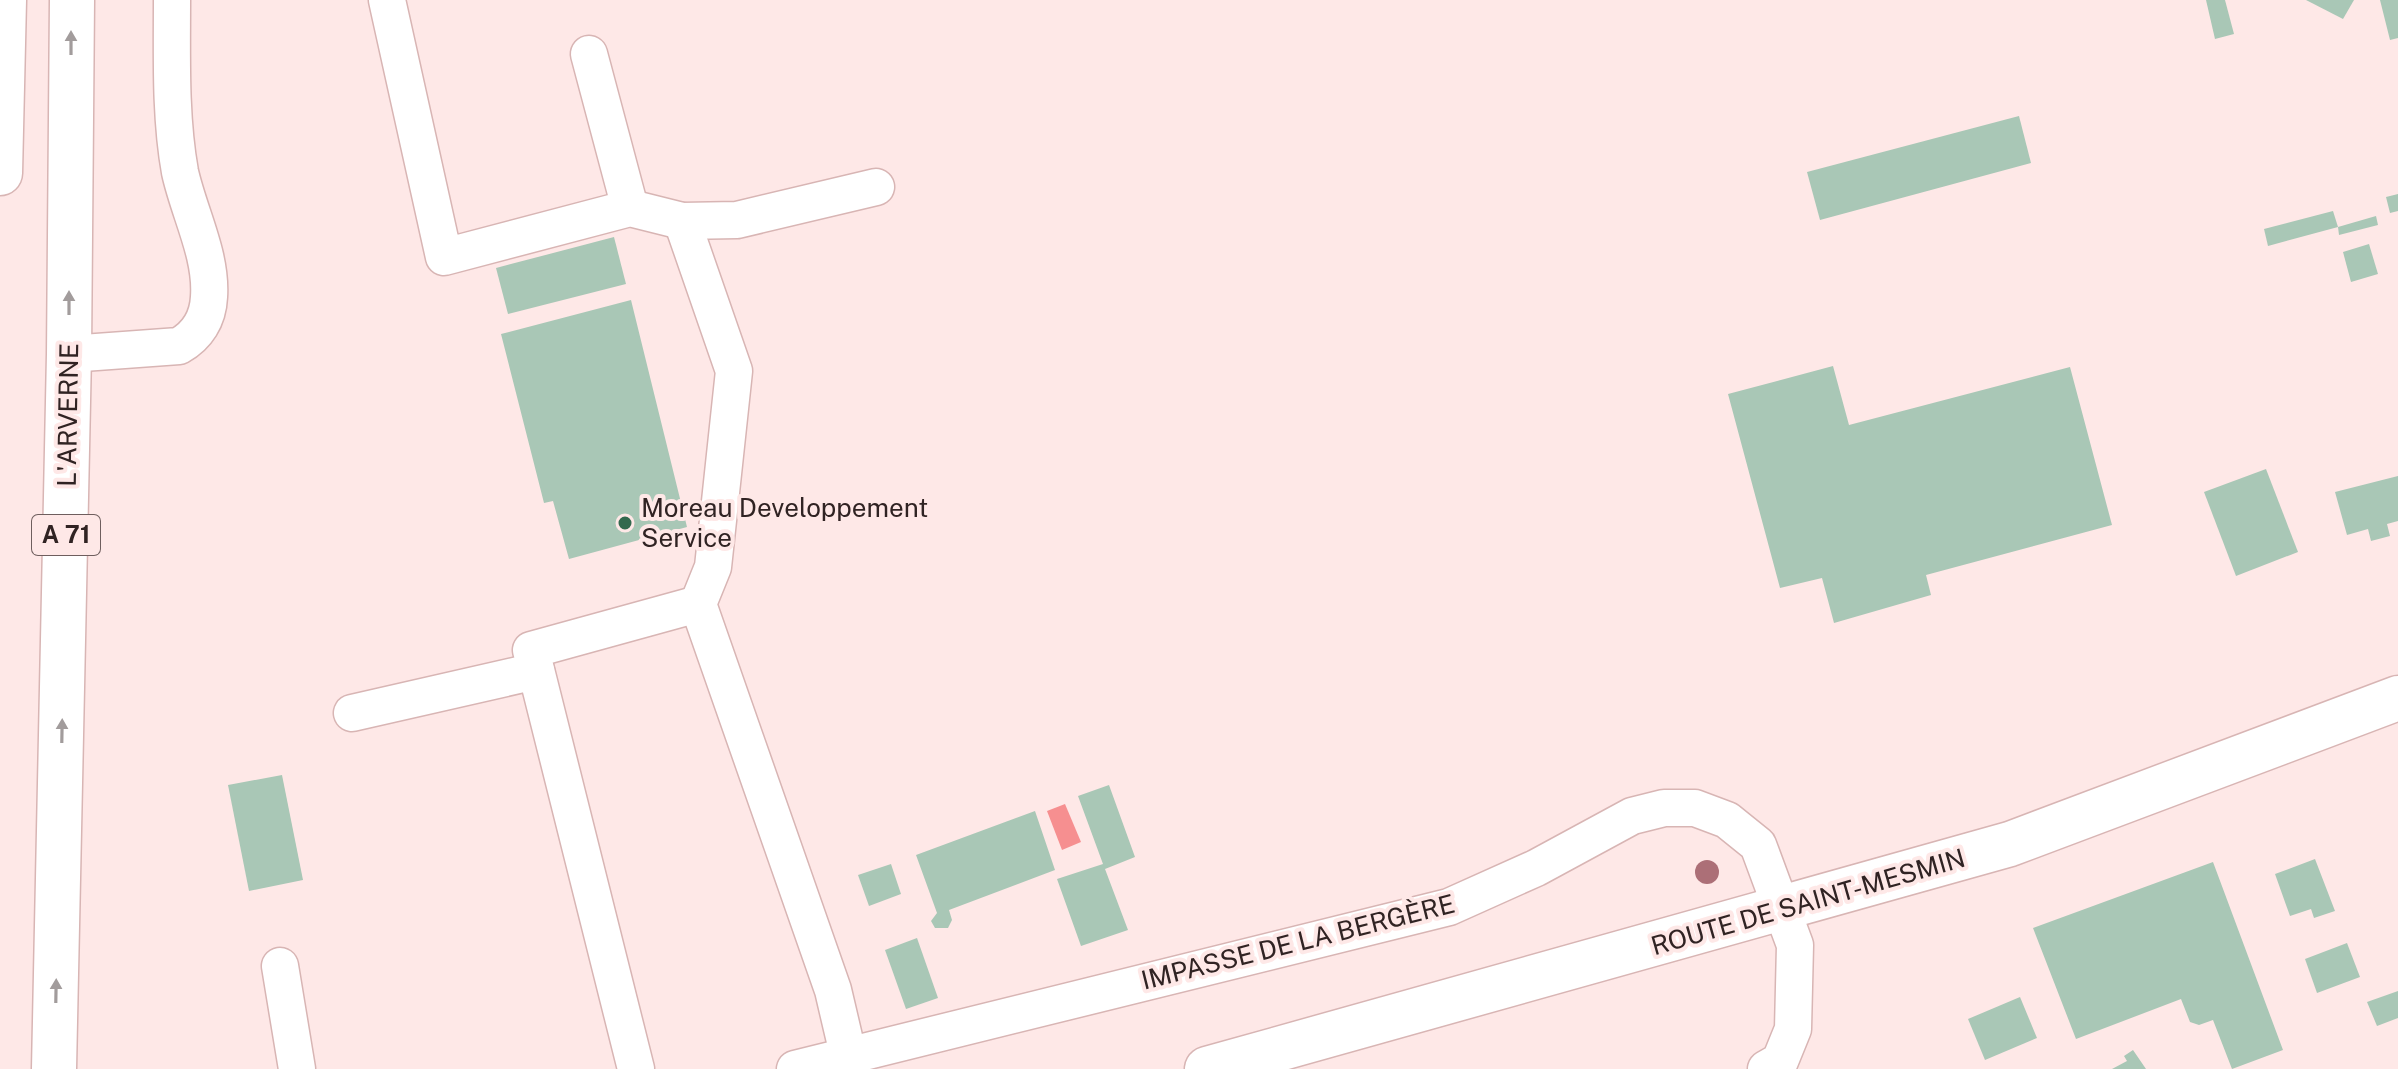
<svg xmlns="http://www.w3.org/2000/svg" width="2398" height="1069" font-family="'Public Sans',sans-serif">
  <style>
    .water { fill: #f68f90 }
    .building { fill: #a9c7b6 }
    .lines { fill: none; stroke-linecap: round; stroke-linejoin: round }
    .minor-casing { stroke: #d8b5b4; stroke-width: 39 }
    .major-casing { stroke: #d8b5b4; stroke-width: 47 }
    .highway-casing { stroke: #d8b5b4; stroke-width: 47 }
    .minor { stroke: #fff; stroke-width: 36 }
    .major { stroke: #fff; stroke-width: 44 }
    .highway { stroke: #fff; stroke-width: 44 }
    .tree { fill: #ac6f77 }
    .oneway { fill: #a29c9c }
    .poi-dot { fill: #33694e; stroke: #fee8e7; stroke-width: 3 }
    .labels { text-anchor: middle; stroke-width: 8; stroke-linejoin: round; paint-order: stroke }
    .shield { fill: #fee8e7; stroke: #6e5e5e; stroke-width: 2 }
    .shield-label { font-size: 24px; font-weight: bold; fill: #302323 }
    .street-label { font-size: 26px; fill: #302323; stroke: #fee8e7 }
    .poi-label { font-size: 26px; fill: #302323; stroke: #fee8e7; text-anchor: start }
  </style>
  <rect width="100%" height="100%" fill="#fee8e7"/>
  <!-- water -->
  <path class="water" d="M1065,804L1081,842L1062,850L1047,811Z"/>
  <!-- building -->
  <g class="building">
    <path d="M2206,0H2225L2234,34L2215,39Z"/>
    <path d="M2306,0H2354L2343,19Z"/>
    <path d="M2380,0H2398V38L2390,40Z"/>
    <path d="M2019,116L2031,163L1820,220L1807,172Z"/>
    <path d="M2398,194V211L2390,213L2386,197Z"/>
    <path d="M2333,211L2338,227L2268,246L2264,229Z"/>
    <path d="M2376,216L2378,225L2339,235L2338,227Z"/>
    <path d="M614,237L626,284L508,314L496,268Z"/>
    <path d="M2369,244L2378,274L2351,282L2343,252Z"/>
    <path d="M631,300L687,527L569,559L553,501L544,503L501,334Z"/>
    <path d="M1833,366L1849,425L2070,367L2112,525L1926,575L1931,595L1834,623L1822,578L1780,588L1728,394Z"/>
    <path d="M2266,469L2298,552L2236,576L2204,492Z"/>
    <path d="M2398,476V521L2387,524L2390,536L2371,541L2368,529L2347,535L2335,492Z"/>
    <path d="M282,775L303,880L249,891L228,785Z"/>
    <path d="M1109,785L1135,857L1105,869L1128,930L1081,946L1057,879L1103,864L1078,796Z"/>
    <path d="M1035,811L1055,870L949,910L952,920L948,928H935L931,921L937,913L916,855Z"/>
    <path d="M2315,859L2335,911L2314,918L2311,909L2290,916L2275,874Z"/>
    <path d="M2213,862L2283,1050L2232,1069L2213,1020L2199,1025L2190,1022L2181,999L2076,1039L2033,928Z"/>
    <path d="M891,864L901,894L869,906L858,875Z"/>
    <path d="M917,938L938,998L906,1009L885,950Z"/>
    <path d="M2347,943L2360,977L2317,993L2305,959Z"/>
    <path d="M2398,991V1018L2377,1026L2367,1002Z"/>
    <path d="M2020,997L2037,1038L1985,1060L1968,1019Z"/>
    <path d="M2133,1050L2146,1069H2112L2127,1061L2124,1056Z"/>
  </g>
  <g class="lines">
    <!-- minor casing -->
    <g class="minor-casing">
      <g id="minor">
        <path d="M387,0L444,257L630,208L682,221L737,220L876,187"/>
        <path d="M589,54L630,208"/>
        <path d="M682,221L734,371L713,567L698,604L833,990L848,1054"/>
        <path d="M69,354L179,346C197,336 208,319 209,297C212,255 189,213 180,172C170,117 172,56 172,0"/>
        <path d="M352,713L536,671"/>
        <path d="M280,966L297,1069"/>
        <path d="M636,1069L531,650L698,604"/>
        <path d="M795,1069L1449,907L1536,868L1632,816L1664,808H1695L1727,820L1758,845L1795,945L1793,1029L1780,1061L1766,1069"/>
      </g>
    </g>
    <!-- major casing -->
    <g class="major-casing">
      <path id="major" d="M1207,1069L2010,844L2398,698"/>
    </g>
    <!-- highway casing -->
    <g class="highway-casing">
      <g id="highway">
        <path d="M0,173L4,0"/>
        <path d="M54,1069L69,354L72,0"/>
      </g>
    </g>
    <!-- minor -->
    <use href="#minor" class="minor"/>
    <!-- major -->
    <use href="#major" class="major"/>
    <!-- highway -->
    <use href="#highway" class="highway"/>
  </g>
  <!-- trees -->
  <circle class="tree" cx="1707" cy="872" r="12"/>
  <!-- one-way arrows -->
  <defs><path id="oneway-solid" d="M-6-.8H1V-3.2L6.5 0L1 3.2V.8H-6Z" transform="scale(2)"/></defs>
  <g class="oneway">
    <use href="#oneway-solid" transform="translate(71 43) rotate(-90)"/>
    <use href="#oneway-solid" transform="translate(69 303) rotate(-90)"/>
    <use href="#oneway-solid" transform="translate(62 731) rotate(-89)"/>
    <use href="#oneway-solid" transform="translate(56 991) rotate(-89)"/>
  </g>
  <!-- markers -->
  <circle class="poi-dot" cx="625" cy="523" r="8"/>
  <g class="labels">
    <!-- shield labels -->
    <rect class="shield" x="32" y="515" width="68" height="40" rx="6"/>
    <g class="shield-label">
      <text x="66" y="543">A 71</text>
    </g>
    <!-- street labels -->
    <g class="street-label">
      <text transform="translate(68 415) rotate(-89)" y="9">L'ARVERNE</text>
      <text transform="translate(1808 902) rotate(-16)" y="9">ROUTE DE SAINT-MESMIN</text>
      <text transform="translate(1298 942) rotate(-14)" y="9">IMPASSE DE LA BERGÈRE</text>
    </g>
    <!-- poi labels -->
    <g class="poi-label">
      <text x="641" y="517">Moreau Developpement<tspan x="641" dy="30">Service</tspan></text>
    </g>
  </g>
</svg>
